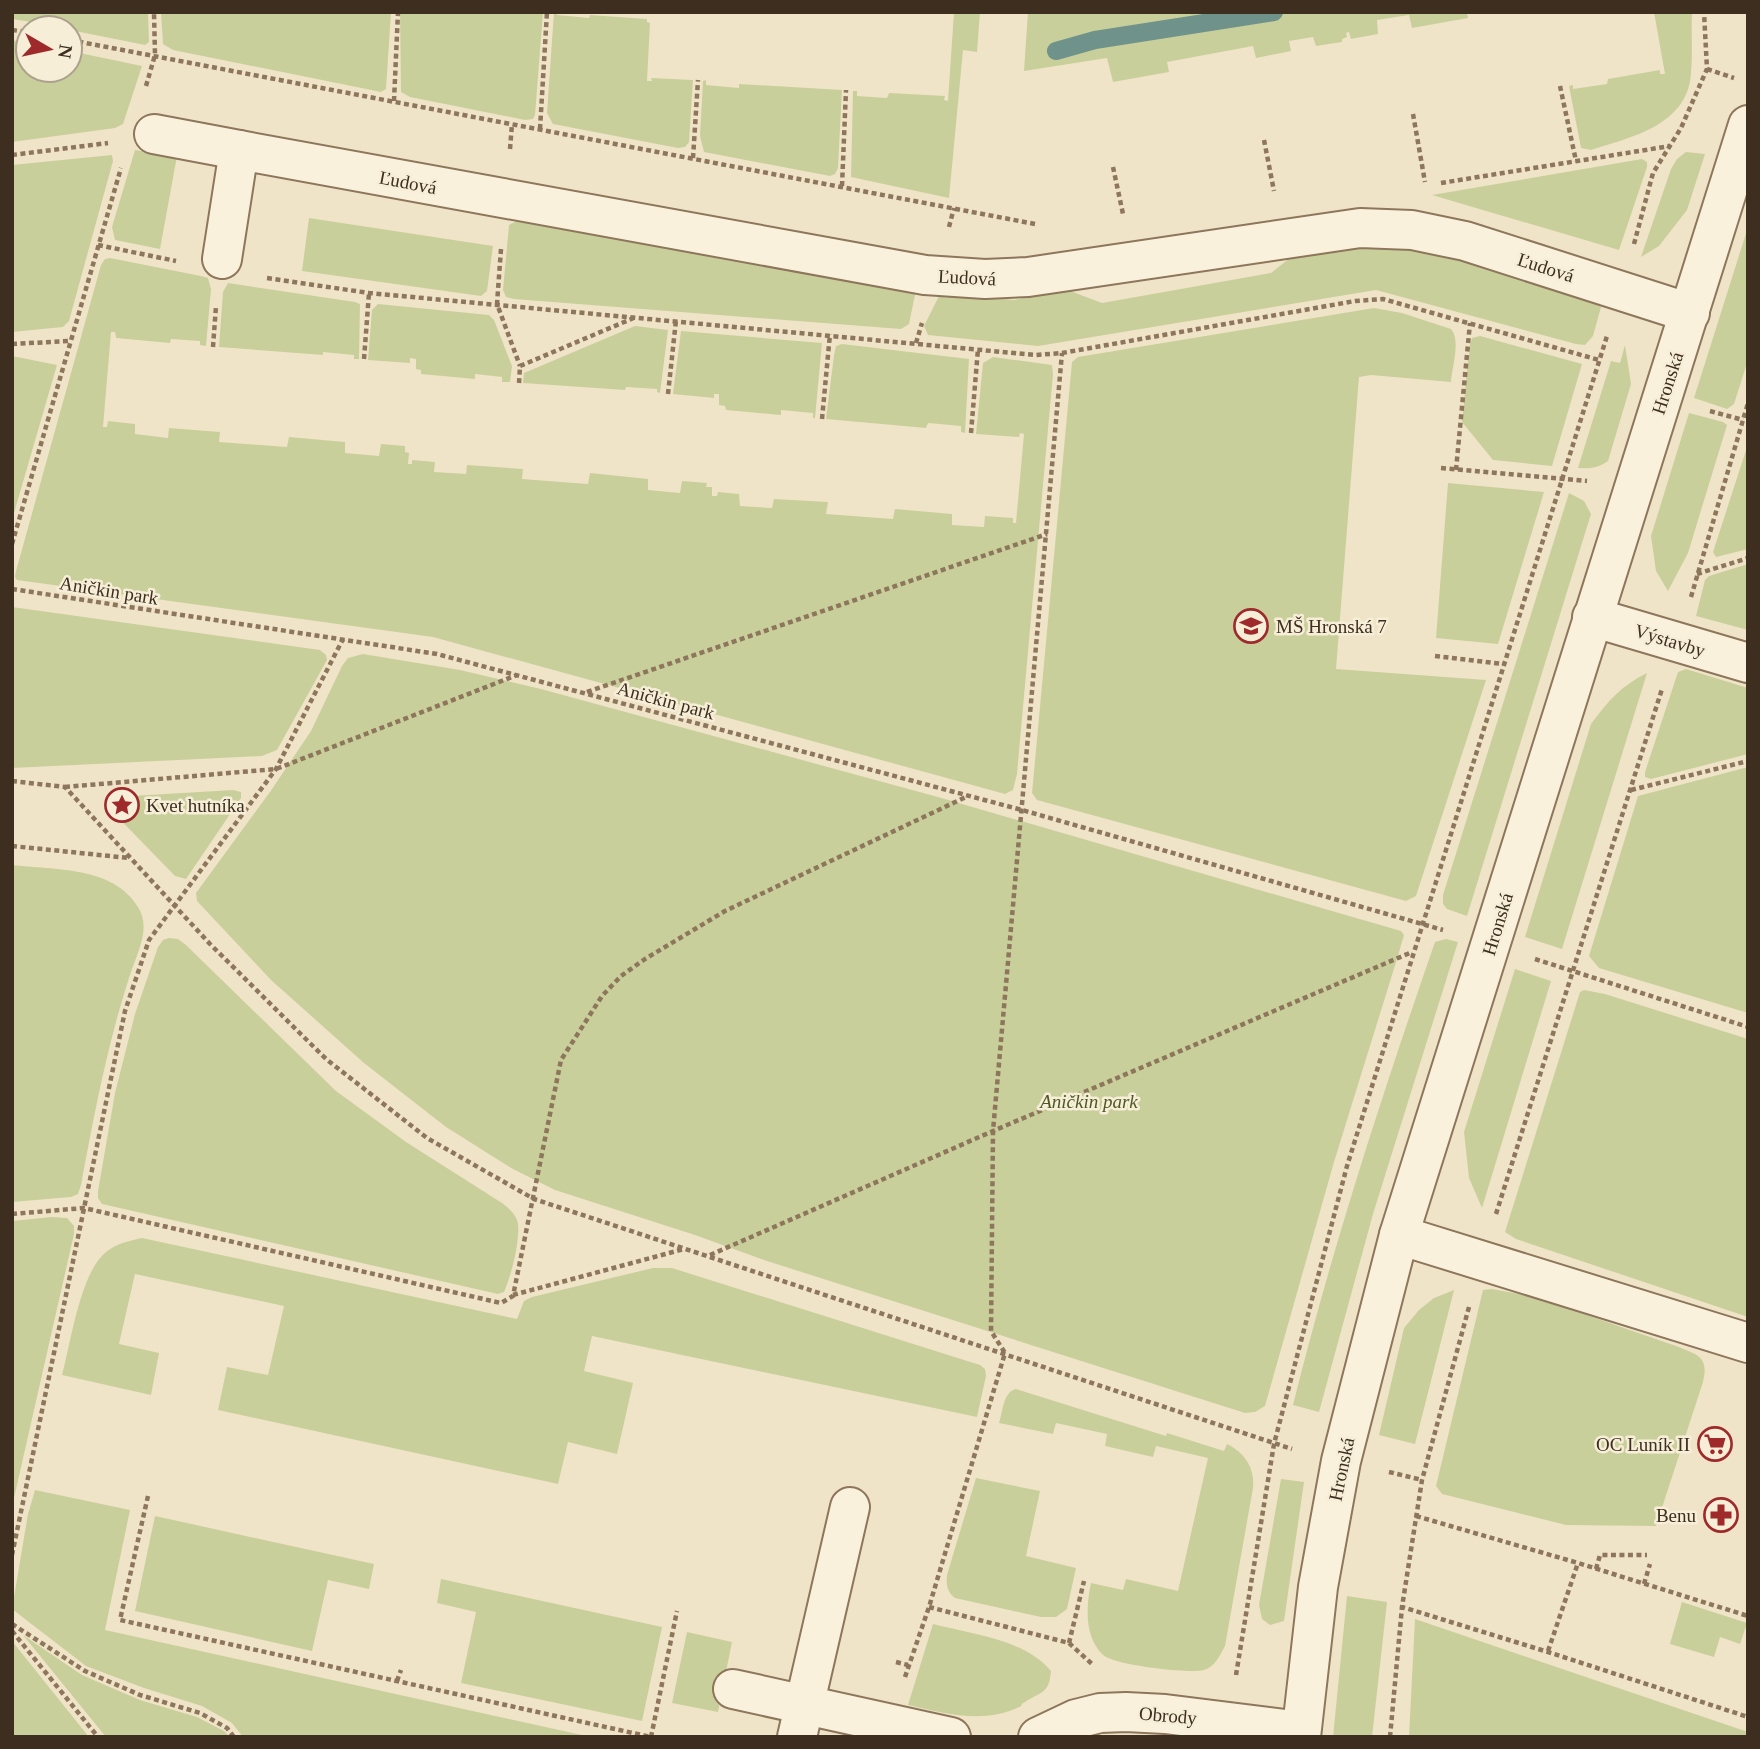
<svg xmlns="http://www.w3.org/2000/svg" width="1760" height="1749" font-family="'Times New Roman',serif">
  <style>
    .green { fill: #c9cf9b }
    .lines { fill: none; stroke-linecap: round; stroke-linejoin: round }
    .stream { stroke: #6f938a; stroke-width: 18 }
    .minor-casing { stroke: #8d765c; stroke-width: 42 }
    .path { stroke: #8d765c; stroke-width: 4.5; stroke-dasharray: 5 3.5; stroke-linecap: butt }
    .minor { stroke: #faf1dc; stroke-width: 38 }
    .labels { text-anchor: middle; stroke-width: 5; stroke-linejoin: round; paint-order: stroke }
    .street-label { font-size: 19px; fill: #3d2e20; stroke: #f7eed8 }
    .poi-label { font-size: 19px; fill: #3d2e20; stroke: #f7eed8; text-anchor: start }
    .park-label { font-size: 19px; font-style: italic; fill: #4d5a26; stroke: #f7eed8 }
  </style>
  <rect width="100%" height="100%" fill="#f0e4c8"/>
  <!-- green -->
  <g class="green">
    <path d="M12,12H148L149,42L145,45L70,30V28L12,19Z"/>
    <path d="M161,12H391L386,89L381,92L173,50L163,44Z"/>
    <path d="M400,12H543L535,115L533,119L525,120L410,97L401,92Z"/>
    <path d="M554,12H557V15L589,18L590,15L647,19V22L650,23L647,81H652L651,78L693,80L689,142L685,147L678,148L553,124L547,113Z"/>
    <path d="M954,12H980L977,52L963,50L949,198L851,177L853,91H857V96L887,98L889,93L945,96L944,100L948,101Z"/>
    <path d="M1028,12H1467L1468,18L1412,28L1409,15L1377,20L1378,34L1351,39L1349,32L1346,33L1347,37L1342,39V42L1316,46L1313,37L1289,41L1291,51L1256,58L1253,46L1167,62L1169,72L1113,82L1107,58L1024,71Z"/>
    <path d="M1654,12H1692C1691,32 1693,53 1691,73C1688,125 1632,137 1591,150L1581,148L1569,86L1573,85V89L1607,84L1608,79L1660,70V74H1665Z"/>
    <path d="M12,40L28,43V70H70V51L142,66L123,124L115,128L12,142Z"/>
    <path d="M706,80V85L739,88V84L842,90L838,168L835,174L830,176L704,152L700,136L703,81Z"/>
    <path d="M135,150L177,156L160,249L115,240L112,227Z"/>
    <path d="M1686,152L1705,154L1687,210L1659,246L1641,257L1671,169L1677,159Z"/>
    <path d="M112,155L113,161L69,321L63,327L12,332V165Z"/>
    <path d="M1642,159L1647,162V167L1619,250L1432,195Z"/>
    <path d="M309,218L493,246L487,291L481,296L302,271Z"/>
    <path d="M519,220L916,290L909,324L901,329L514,299L506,297L503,290L509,225Z"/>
    <path d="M1748,227V360L1734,404L1727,409L1694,398Z"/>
    <path d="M1358,246L1411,248L1458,258L1583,297L1601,307L1593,336L1585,345L1576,344L1376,290L1038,346L928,335L924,326L941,292L1014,300L1065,289L1102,303L1271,273L1300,250Z"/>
    <path d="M110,258L201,276L208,278L211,289L206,346L200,345V341L171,339L170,343L116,338L115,332H111L103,427H107L108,421L135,424V434L168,438L169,428L220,432L219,442L287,447L289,437L345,442V453L379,456L381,444L405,446V452L409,453L408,464H412V460L435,462L434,472L466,474L467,465L523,469L522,479L588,484L590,473L648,479V490L680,493L682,481L707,483L706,487H712V496H717L718,492L739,494L740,506L772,508L774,499L828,502L826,514L893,519L895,509L952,514V525L984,527L985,516L1013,518V523H1016L1024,434L1020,433L1019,437L976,434L983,363L993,357L1052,365L1053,374L1017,774L1013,790L1005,794L433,637L17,580L15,577L16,571L101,265L105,259Z"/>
    <path d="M228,283L355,302L360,304L359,359H354V355L323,352V355L219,347L223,292Z"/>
    <path d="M378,304L489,315L494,320L512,366L510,382H502V377L475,374V379L421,374V370L416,369V359L410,358V363L368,360L372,310Z"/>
    <path d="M1374,308L1402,313L1451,329C1461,340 1452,367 1451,382L1371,375L1359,377L1336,669L1486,680L1416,896L1406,901L1037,800L1032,793L1072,362L1078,357Z"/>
    <path d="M635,326L668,330L660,393L657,392V389L626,387L625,390L523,383L524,373Z"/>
    <path d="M681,331L822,343L815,418H813V413L781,410V415L726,410L725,406L719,405V394H714V398L673,394Z"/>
    <path d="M1480,336L1582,364L1552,466L1493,460L1462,422L1470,344L1472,338Z"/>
    <path d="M842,344L969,359L965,433L961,432V426L928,423L926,428L826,419L834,355L836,346Z"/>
    <path d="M1625,345L1631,384L1608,461C1598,468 1590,469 1578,468L1611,361L1620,363Z"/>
    <path d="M12,356L57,365L12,520Z"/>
    <path d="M1689,413L1723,422L1727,425L1688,553L1668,591L1656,571L1651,536Z"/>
    <path d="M1748,444V549L1716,557L1713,552Z"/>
    <path d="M1448,483L1544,492L1498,644L1436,638Z"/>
    <path d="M1569,493L1584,501L1591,514L1467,916L1447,909L1443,904V895Z"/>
    <path d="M1748,564V630L1696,616L1705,580L1709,576Z"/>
    <path d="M12,607L320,650L326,655L327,660L277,750L262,756L12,768Z"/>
    <path d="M363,654L460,670L541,689L938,797L1401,931L1404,935L1397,959L1334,1162L1265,1406L1255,1412L1245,1413L767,1261L695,1235L555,1190L513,1169L481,1149L446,1127L364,1063L271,980L197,901L196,893L270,792L311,731L342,666L348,658Z"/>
    <path d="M1686,669L1748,688V754L1651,779L1645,777V772L1678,672Z"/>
    <path d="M1647,673L1562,949L1525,937L1591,724C1607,702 1622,685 1647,673Z"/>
    <path d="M1748,767V1013L1599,968L1589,956L1638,796Z"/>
    <path d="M233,790L241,792V798L186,879L175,876L105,804L107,798L115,797Z"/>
    <path d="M12,865C55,870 113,866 138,907C152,929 136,955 129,978C107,1046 94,1115 81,1185L78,1194L71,1197L12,1202Z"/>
    <path d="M169,938L178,939L186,945L336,1091L406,1142L502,1203C508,1208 514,1212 517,1220C522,1235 511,1277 504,1292L498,1294L102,1204L98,1198V1191L115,1093L135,1014L158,947L163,940Z"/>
    <path d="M1446,939L1458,942L1373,1214L1319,1412L1293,1405C1332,1248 1382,1095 1435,942Z"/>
    <path d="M1515,969L1551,981L1482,1208L1469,1178L1464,1132Z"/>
    <path d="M1584,990L1605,994L1748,1039V1317L1516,1239L1505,1232L1580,992Z"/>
    <path d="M52,1217L67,1218L74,1226V1234L12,1507V1221Z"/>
    <path d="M142,1238L517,1319L524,1301L532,1297L653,1268H672L980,1365L985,1369L986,1376L977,1417L592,1336L584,1371L633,1383L617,1454L568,1442L558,1484L218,1410L227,1367L268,1375L284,1306L135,1274L119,1344L159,1353L151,1395L62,1375C71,1342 80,1273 106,1252C117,1243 129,1241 142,1238Z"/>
    <path d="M1492,1289L1535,1297L1676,1346C1698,1355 1709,1356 1703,1382L1656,1526L1566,1525L1442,1494L1436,1486L1483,1290Z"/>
    <path d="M1454,1290L1415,1444L1379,1435L1404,1328L1419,1310L1434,1298Z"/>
    <path d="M1016,1389L1166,1436L1167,1433L1224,1451L1227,1444C1245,1453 1255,1468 1253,1488L1225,1646C1220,1655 1215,1667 1204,1670C1190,1674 1113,1665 1103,1655C1084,1637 1086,1606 1091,1583L1123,1590L1126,1579L1178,1591L1208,1458L1156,1446L1153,1457L1105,1446L1107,1434L1056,1423L1053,1434L999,1423C1003,1411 1003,1392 1016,1389Z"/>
    <path d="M976,1478L1040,1491L1026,1556L1076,1568L1067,1609L1056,1617H1041L955,1598C947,1592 946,1585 947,1575Z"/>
    <path d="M1281,1479L1304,1482L1284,1621L1270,1625L1262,1619L1259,1605Z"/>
    <path d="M35,1490L130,1510L105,1630L591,1737H243L232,1723L202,1706L144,1688L86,1666L12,1609L28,1514Z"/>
    <path d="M155,1516L374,1564L369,1589L328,1580L312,1651L135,1611Z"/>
    <path d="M441,1579L662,1627L642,1721L461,1683L476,1612L437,1603Z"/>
    <path d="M1347,1596L1387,1602L1372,1737H1333Z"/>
    <path d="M1682,1602L1747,1623L1740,1644L1720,1637L1714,1657L1670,1644Z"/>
    <path d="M1415,1619L1748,1732V1737H1409Z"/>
    <path d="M933,1624C972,1634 1024,1639 1051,1671C1049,1694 1042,1691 1025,1702C1018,1706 1025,1705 1017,1708C982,1724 943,1713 908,1705Z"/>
    <path d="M687,1632L732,1642L718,1712L672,1703Z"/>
    <path d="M23,1635L82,1675L140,1700L197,1717L224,1731L230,1737H106Z"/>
    <path d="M12,1641L89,1737H12Z"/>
  </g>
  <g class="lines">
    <!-- stream -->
    <path class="stream" d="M1056,51L1095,40L1274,12"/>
    <!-- minor casing -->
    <g class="minor-casing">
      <g id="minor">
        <path d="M154,134L239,150"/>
        <path d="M222,259L239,150L925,275L985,279L1028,277L1360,228L1412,230L1465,241L1690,313"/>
        <path d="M1592,617L1748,663"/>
        <path d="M1399,1235L1748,1343"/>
        <path d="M733,1689L951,1737"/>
        <path d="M797,1737L850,1507"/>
        <path d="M1038,1737L1076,1719L1100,1713L1126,1712L1165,1714L1301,1731"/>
        <path d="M1301,1737L1318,1587L1341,1461L1399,1235L1748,125"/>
      </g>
    </g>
    <!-- path -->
    <g class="path">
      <path d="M12,30L28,32"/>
      <path d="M70,40L1035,224"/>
      <path d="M1707,69L1734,78"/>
      <path d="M146,86L155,55L154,12"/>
      <path d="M1560,86L1576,161"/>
      <path d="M394,101L398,12"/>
      <path d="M1413,114L1425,182"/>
      <path d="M540,129L547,12"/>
      <path d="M1264,140L1274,191"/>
      <path d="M510,149L512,124"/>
      <path d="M12,155L108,143"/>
      <path d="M693,158L698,80"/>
      <path d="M1113,167L1123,214"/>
      <path d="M1441,183L1670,146"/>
      <path d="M842,186L846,90"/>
      <path d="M949,227L954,208"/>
      <path d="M1634,244L1653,173L1681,128L1707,69L1704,12"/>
      <path d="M98,245L176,261"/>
      <path d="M501,249L497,304L520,366"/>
      <path d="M267,278L369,293L1035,355L1062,353L1355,301L1383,299L1599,360"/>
      <path d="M916,343L922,323"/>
      <path d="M12,344L70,341"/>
      <path d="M213,347L216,306"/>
      <path d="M364,359L369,293"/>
      <path d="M519,383L520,366L636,317"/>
      <path d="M668,394L676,320"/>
      <path d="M1710,411L1743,420"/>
      <path d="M822,419L830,334"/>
      <path d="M971,433L978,349"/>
      <path d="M1441,468L1587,481"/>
      <path d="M1456,470L1470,323"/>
      <path d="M12,544L121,168"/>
      <path d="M1697,574L1748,558"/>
      <path d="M12,589L437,654L1022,810L1443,930"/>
      <path d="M1691,597L1748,403"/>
      <path d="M1435,656L1503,664"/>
      <path d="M587,692L1047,534"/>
      <path d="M12,781L65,787L210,944L326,1059L427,1138L534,1199L1292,1449"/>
      <path d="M65,787L276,769L517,675"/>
      <path d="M1631,790L1748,761"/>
      <path d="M12,846L129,858"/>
      <path d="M1535,959L1748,1027"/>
      <path d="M12,1214L84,1208L501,1303L513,1296L561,1060L602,996L621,976L645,959L725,911L968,796"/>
      <path d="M1496,1214L1662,689"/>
      <path d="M710,1255L993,1131L1412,952"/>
      <path d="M513,1295L684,1249"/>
      <path d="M1469,1307L1422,1480L1402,1607L1548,1652L1748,1717"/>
      <path d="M1389,1472L1422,1480"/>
      <path d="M148,1496L120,1620L651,1737"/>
      <path d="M1416,1516L1578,1563L1748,1616"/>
      <path d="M12,1555L125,1011L149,940L276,769L343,639"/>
      <path d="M1596,1569L1600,1555H1647"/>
      <path d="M1644,1584L1650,1564"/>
      <path d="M929,1607L1069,1643L1092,1664"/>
      <path d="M12,1624L85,1671L140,1695L200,1713L227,1728L234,1737"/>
      <path d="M12,1631L98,1737"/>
      <path d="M1069,1643L1084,1581"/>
      <path d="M1548,1651L1578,1563"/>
      <path d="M896,1662L908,1665"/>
      <path d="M1236,1675L1274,1444L1347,1166L1607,336"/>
      <path d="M905,1677L929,1607L1005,1353L991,1331L993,1131L1062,353"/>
      <path d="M397,1681L401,1670"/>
      <path d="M651,1737L677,1611"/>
      <path d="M1390,1737L1402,1607"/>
    </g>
    <!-- minor -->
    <use href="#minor" class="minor"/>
  </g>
  <!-- icons -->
  <defs>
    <g id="school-ring" transform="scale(1.75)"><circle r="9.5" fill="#f7eed8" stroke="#9e2a2b" stroke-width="1.5"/><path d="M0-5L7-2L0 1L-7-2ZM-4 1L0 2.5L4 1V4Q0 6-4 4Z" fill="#9e2a2b"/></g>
    <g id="sight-ring" transform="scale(1.75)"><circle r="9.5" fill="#f7eed8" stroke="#9e2a2b" stroke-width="1.5"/><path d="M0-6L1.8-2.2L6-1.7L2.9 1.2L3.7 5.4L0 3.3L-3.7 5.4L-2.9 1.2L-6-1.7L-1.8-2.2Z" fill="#9e2a2b"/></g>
    <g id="supermarket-ring" transform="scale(1.75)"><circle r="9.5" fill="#f7eed8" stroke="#9e2a2b" stroke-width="1.5"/><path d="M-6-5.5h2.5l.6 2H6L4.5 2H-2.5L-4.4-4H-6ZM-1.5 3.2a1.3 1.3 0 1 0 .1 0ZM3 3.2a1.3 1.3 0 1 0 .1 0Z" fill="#9e2a2b"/></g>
    <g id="pharmacy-ring" transform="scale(1.75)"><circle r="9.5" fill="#f7eed8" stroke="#9e2a2b" stroke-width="1.5"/><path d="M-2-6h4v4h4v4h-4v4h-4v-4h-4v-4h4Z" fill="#9e2a2b"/></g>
  </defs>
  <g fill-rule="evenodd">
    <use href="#school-ring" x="1251" y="626"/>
    <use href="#sight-ring" x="122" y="805"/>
    <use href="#supermarket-ring" x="1715" y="1444"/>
    <use href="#pharmacy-ring" x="1721" y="1515"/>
  </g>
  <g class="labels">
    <!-- street labels -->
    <g class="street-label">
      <text transform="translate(408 182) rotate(11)" y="7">Ľudová</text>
      <text transform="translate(1546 267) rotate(18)" y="7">Ľudová</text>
      <text transform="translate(967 277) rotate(3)" y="7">Ľudová</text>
      <text transform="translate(1667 383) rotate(-72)" y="7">Hronská</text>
      <text transform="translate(109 590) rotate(9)" y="7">Aničkin park</text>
      <text transform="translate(1670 640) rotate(17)" y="7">Výstavby</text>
      <text transform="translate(666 700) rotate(15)" y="7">Aničkin park</text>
      <text transform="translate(1497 924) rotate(-73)" y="7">Hronská</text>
      <text transform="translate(1341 1469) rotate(-78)" y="7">Hronská</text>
      <text transform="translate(1168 1715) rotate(5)" y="7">Obrody</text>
    </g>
    <!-- poi labels -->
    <g class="poi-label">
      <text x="1276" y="633">MŠ Hronská 7</text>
      <text x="146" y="812">Kvet hutníka</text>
      <text x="1690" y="1451" text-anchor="end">OC Luník II</text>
      <text x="1696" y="1522" text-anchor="end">Benu</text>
    </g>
    <!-- park labels -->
    <g class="park-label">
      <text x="1089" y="1108">Aničkin park</text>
    </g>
  </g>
  <!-- border -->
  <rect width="1760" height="1749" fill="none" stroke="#3d2e20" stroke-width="28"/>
  <!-- north arrow -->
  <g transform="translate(49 49) rotate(99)"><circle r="33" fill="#f7eed8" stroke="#ada18e" stroke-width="2"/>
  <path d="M0-5L12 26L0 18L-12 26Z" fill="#9e2a2b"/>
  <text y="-10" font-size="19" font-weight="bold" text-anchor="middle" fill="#3d2e20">N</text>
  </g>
</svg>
